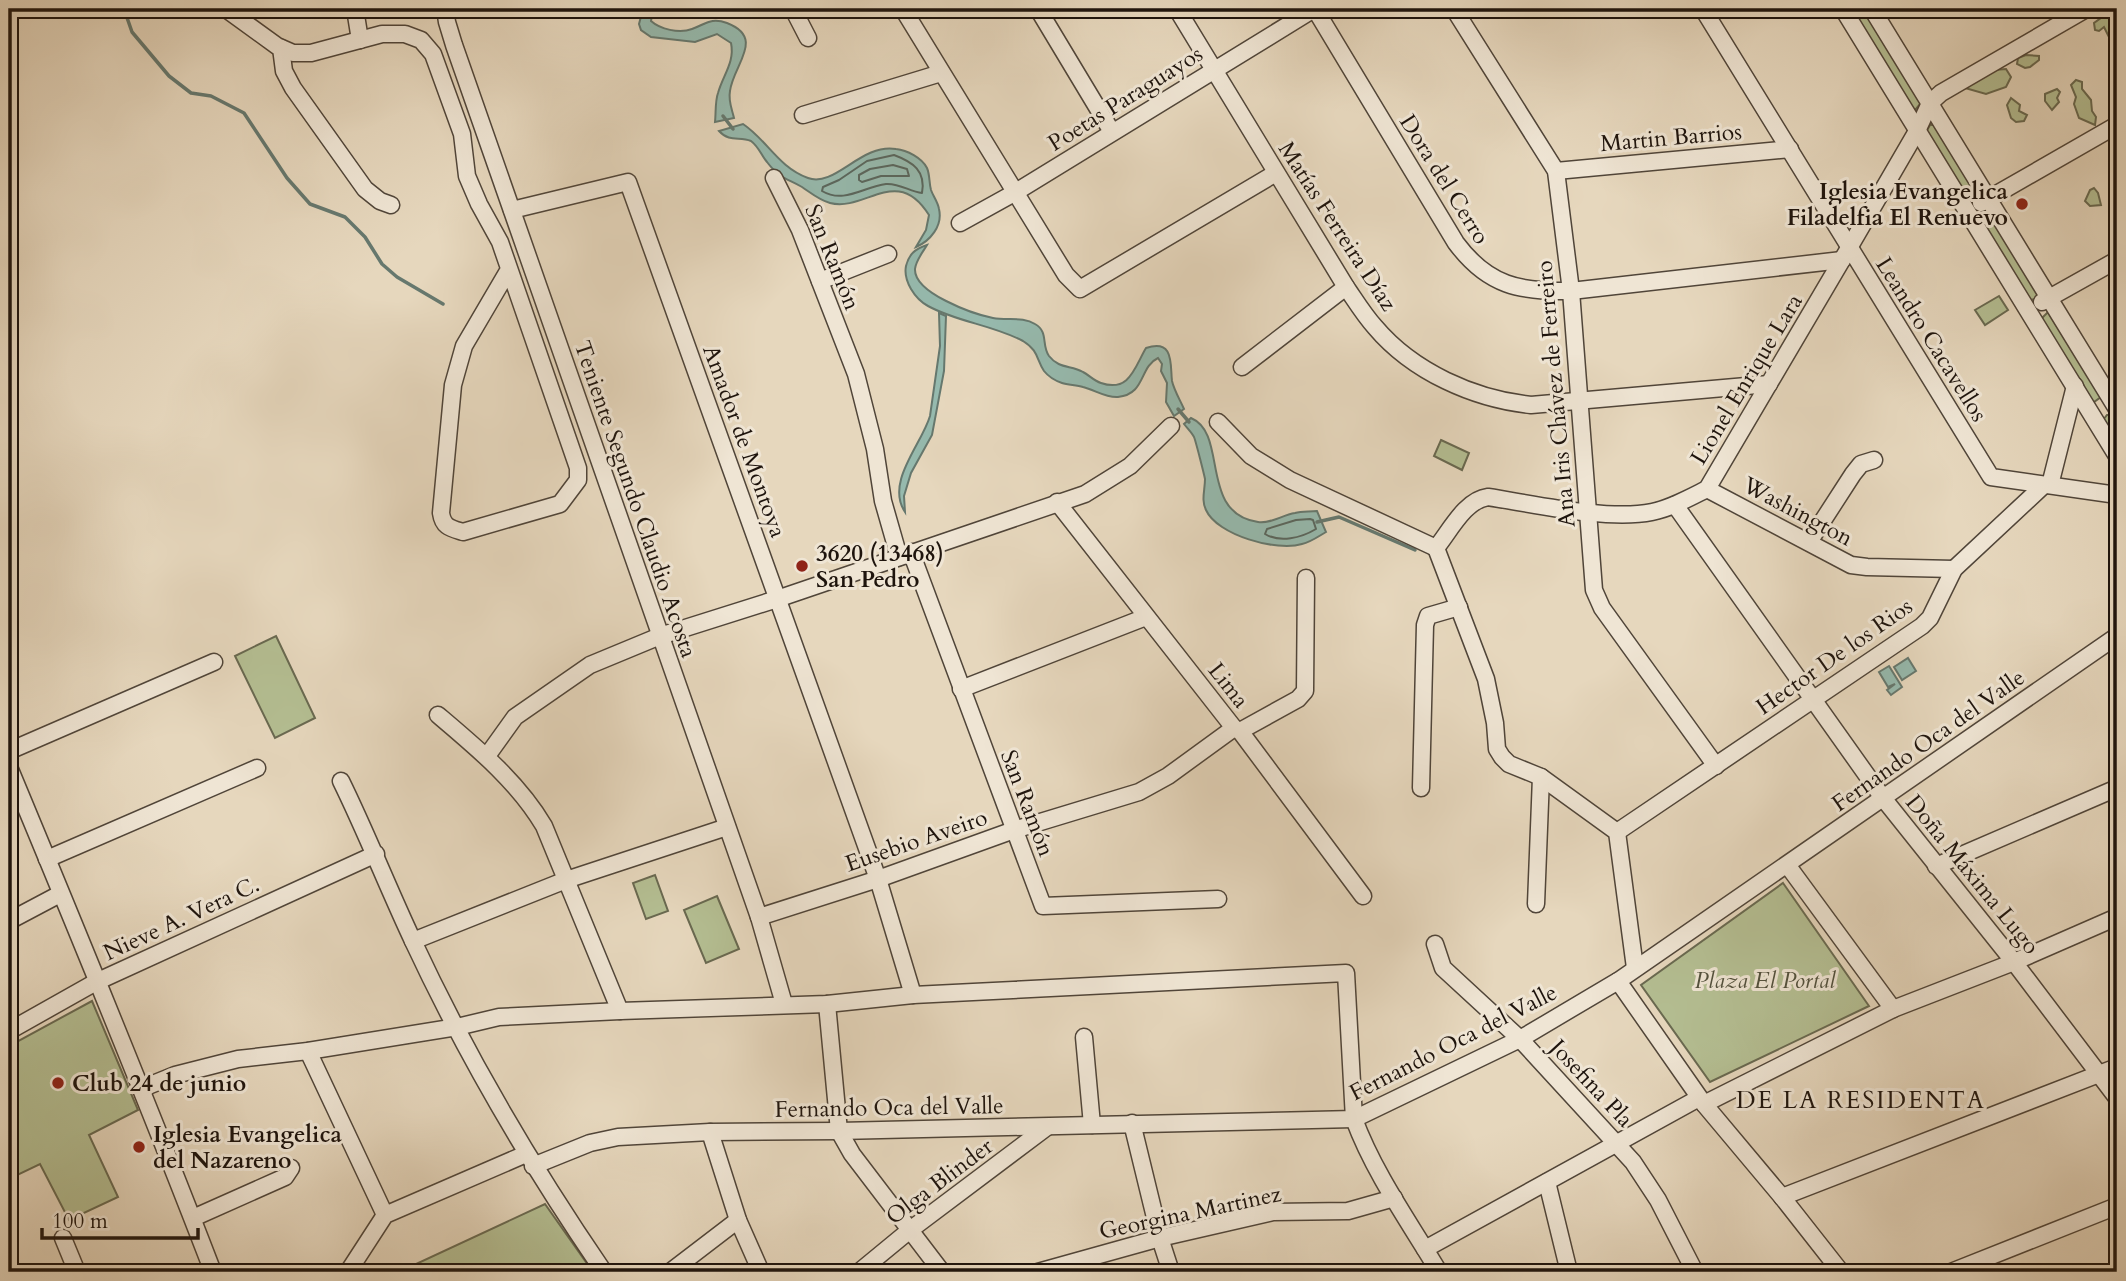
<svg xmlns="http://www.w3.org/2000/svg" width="2126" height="1281" font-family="Cardo,serif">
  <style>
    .green { fill: #b4be92; stroke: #696950; stroke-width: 2 }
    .water { fill: #96baae; stroke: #66786e; stroke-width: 2 }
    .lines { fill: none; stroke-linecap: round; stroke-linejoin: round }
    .shore { stroke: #5a675e; stroke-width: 2 }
    .stream { stroke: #66786e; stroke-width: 3.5 }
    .minor-casing { stroke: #504539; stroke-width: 19 }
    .minor { stroke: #efe5d4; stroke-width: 16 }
    .poi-dot { fill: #8f2418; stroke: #efe5d4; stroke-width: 2.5 }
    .labels { text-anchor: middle; stroke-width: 6; stroke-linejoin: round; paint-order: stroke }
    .street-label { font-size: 23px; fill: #1e140d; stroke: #efe5d4 }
    .poi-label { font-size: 23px; font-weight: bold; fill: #1e140d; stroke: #efe5d4; text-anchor: start }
    .park-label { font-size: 23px; font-style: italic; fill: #52503c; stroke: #efe5d4 }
    .neighbourhood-label { font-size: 24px; letter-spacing: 2px; fill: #1e140d; stroke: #efe5d4 }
  </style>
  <rect width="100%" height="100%" fill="#e6d7bd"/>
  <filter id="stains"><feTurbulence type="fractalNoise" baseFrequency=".00286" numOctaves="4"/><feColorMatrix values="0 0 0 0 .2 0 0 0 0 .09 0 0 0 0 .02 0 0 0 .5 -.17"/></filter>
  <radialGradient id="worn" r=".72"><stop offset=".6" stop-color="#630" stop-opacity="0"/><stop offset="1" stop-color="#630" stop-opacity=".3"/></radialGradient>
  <!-- green -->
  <g class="green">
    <path d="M1856,9H1864L1921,103L1916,109H1913L1853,13Z"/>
    <path d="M2117,13V39L2115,43L2110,39L2104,27L2099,31L2095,30L2094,23L2101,18Z"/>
    <path d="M2026,55L2039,56V60L2030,67L2025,68L2017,64L2018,58Z"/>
    <path d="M2006,69L2011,77L2006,87L1986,94L1965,88V86L1994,70Z"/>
    <path d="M2076,80L2082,82V89L2091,100L2092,111L2096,117L2095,125L2079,118L2074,104L2076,97L2071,85Z"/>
    <path d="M2057,89L2060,92L2057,98L2059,102L2052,110L2045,101V94Z"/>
    <path d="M2011,98L2020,105L2019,111L2027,115L2024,121L2016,122L2011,118L2007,105Z"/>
    <path d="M1930,125H1935L1978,195L1975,199L1968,201L1926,132Z"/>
    <path d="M2094,188L2098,193L2101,205L2090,206L2085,201L2090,190Z"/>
    <path d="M1983,212H1989L2039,295L2036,299L2030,300L1979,218Z"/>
    <path d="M1999,296L2008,310L1985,325L1975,310Z"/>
    <path d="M2048,312L2101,397L2094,402L2090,400L2041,319Z"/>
    <path d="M2107,415H2112L2117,421V445L2103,420Z"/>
    <path d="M1441,440L1469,453L1462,470L1434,456Z"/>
    <path d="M276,636L315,718L275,738L235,656Z"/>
    <path d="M655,875L668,911L646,919L633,883Z"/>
    <path d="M1783,883L1869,1006L1710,1082L1641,985Z"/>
    <path d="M717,896L739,949L706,963L684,910Z"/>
    <path d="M92,1001L138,1110L89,1135L118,1197L69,1220L40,1164L9,1179V1046Z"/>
    <path d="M545,1204L593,1272H399Z"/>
  </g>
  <!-- water -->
  <g class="water">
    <path d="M643,9H653L651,21C660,29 679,34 692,29C706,24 711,17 727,23C766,38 733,65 730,91C728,101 732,109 734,118L715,122C716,113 715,101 718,93C723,75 735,62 731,43L717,34L695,42L651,37L641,30L639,24Z"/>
    <path d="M743,124C767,140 778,167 808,178C835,188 861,143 896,149C907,150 922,158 927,168C930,175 929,183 931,190C933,196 938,202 939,209C943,226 930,241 916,247L926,230L929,215C897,164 866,212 830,203C819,200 811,193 802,187C786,178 780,179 767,162C761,155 759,147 751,141C739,136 730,143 719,131Z"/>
    <path d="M927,245C923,252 916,260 915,269C914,293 973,314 993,318C1007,321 1023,316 1035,324C1049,332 1041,345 1049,356C1059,369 1071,365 1083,372C1089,375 1094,381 1101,383C1130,393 1135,366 1146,348C1175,338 1170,366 1172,381C1174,390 1180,400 1184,409L1174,416L1166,402L1167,383L1161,371L1162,364L1158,358C1139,367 1146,394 1118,397C1106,398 1095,390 1083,387C1076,385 1068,385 1062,383C1056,381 1048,376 1044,371C1036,359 1039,351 1023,341C993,325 957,322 928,306C915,299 903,281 906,266C909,254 915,249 927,245Z"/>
    <path d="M939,313L946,316L944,371L932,435L911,473L904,496L905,512C885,482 922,444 930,416L940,346Z"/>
    <path d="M1191,418C1229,434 1198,513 1258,522C1271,524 1282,515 1295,513C1302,511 1310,512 1317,511L1326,532C1319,536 1311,542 1302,544C1277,552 1217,535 1206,510C1201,500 1205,490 1205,479C1204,474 1196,442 1194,437C1192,433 1187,428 1184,424Z"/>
    <path d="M1908,658L1916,671L1902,680L1894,667Z"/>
    <path d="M1889,666L1902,687L1891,695L1887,690L1895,684L1888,687L1879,672Z"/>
  </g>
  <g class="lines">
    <!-- shore -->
    <g class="shore">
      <path d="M894,155C913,162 926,171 922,193C910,192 900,183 886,184C863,187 844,204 822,191L823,187L839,180L867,161Z"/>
      <path d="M893,165L907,169L909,176H881L862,182L859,180V175L870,169Z"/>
      <path d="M1310,519L1313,520L1316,529C1301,538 1280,543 1265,534L1267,529L1296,520Z"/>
    </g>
    <!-- stream -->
    <g class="stream">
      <path d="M124,9L132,32L169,76L191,93L211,96L244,113L287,178L310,204L345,217L365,237L382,264L397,277L443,304"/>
      <path d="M723,116L733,129"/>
      <path d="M1178,409L1189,422"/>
      <path d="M1317,522L1339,517L1415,550"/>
    </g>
    <!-- minor casing -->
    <g class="minor-casing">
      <g id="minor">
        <path d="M226,9L277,46L293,53H311L382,34H405L421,40L433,54L462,134L467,176L479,204L500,242L578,468V480L560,504L463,532C450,528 443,527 441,513L453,385L464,346L508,271"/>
        <path d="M355,9L360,40"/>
        <path d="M445,9L447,22L454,45L759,917L784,1004"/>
        <path d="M793,9L808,38"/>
        <path d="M903,9L1066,275L1080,289L1276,173"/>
        <path d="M1038,9L1112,132"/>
        <path d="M1177,9L1346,287C1355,300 1364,315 1375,327C1413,372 1474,399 1531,405L1769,384"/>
        <path d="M1315,9L1456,243C1488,286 1520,292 1571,291L1842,260"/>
        <path d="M1454,9L1556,171L1571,291L1594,590L1602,608L1716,766"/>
        <path d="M1703,9L1991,477L2117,495"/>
        <path d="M1843,9L2117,456"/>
        <path d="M1872,9L2117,409"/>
        <path d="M281,48L284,71L293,88L365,189L380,201L391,205"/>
        <path d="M803,115L941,73"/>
        <path d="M1556,171L1790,149"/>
        <path d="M774,178L800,230L856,374L875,449L883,501L899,557"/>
        <path d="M1981,203L2117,125"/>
        <path d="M512,210L628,182L878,879L913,995"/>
        <path d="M960,223L1016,192L1314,9"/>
        <path d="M820,281L888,254"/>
        <path d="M2042,302L2117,260"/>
        <path d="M1242,367L1346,287"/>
        <path d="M1218,422L1251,456L1290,480L1436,548"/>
        <path d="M2050,485L2075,386"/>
        <path d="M1707,489L1851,565L1867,567L1954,569"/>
        <path d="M1057,502L1234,728L1240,731L1363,896"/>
        <path d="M1675,505L1883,798L2014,962L2117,1098"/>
        <path d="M1809,542L1853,474L1861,464L1874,460"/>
        <path d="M1436,548C1450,531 1465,500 1488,497C1534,504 1608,521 1652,512C1671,508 1689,498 1707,489L1849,248L1917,131L1930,103L1941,93L2086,9"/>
        <path d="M1436,548L1486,679L1495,723L1497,749L1502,757L1509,764L1541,777L1617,832L1635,968"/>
        <path d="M911,552L1043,906L1218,899"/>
        <path d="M961,689L1146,617"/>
        <path d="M438,715C477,748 518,782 544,826L620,1011"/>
        <path d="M1240,731L1298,699L1305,691L1306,578"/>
        <path d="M9,751L214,662"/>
        <path d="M487,756L515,717L590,665L660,636L777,599L1085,494L1130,466L1171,426"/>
        <path d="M9,767C79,935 148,1103 213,1272"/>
        <path d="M341,781C367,834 388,888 413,941C467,1057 532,1167 604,1272"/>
        <path d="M1421,788L1425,625L1428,616L1459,607"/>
        <path d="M1617,832L1922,626L1930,618L1954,569L2044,485"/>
        <path d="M47,859L257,768"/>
        <path d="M1788,866L1893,1009"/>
        <path d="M1936,866L2117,788"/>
        <path d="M1536,904L1541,777"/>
        <path d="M759,917L878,879L1014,830L1139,792L1168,776L1234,728"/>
        <path d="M9,921L60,894"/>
        <path d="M413,941L566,880L727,827"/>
        <path d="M1435,944L1443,968L1520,1039L1633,1162L1658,1200L1695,1272"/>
        <path d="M1618,981L1704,1104L1782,1197L1841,1272"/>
        <path d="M827,1004L839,1131L852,1154L942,1272"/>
        <path d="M9,1031L96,982L376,854"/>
        <path d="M1084,1037L1092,1125"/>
        <path d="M308,1051L385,1215"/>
        <path d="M143,1088L175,1075L238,1059L308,1051L457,1027L499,1017L620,1011L827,1004L913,995L1346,973L1354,1119C1374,1173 1409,1222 1439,1272"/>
        <path d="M1704,1104L1893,1009L2014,962L2117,917"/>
        <path d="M1132,1123L1160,1238L1171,1272"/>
        <path d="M710,1132L738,1220L761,1272"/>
        <path d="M533,1166L590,1143L618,1137L710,1132L839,1131L1354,1119L1520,1039L1618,981L2117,636"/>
        <path d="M1547,1182L1569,1272"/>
        <path d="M1782,1197L2117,1067"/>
        <path d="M193,1218L285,1177L291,1168"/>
        <path d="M63,1238L77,1272"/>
        <path d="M1425,1249L1699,1098"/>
        <path d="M348,1272L385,1215L526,1154"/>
        <path d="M670,1272L738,1220"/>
        <path d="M859,1272L910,1230L1047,1127"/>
        <path d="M1038,1272L1160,1238L1273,1212L1348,1211L1394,1198"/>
        <path d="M1951,1272L2117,1206"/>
      </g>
    </g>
    <!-- minor -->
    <use href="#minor" class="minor"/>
  </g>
  <!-- markers -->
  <g class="poi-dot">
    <circle cx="2022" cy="204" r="7"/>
    <circle cx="802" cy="566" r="7"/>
    <circle cx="58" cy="1083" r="7"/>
    <circle cx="139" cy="1147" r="7"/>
  </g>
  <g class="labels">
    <!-- street labels -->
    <g class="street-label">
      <text transform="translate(1125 98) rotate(-32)" y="8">Poetas Paraguayos</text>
      <text transform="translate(1671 137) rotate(-5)" y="8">Martin Barrios</text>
      <text transform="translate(1445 179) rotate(58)" y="8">Dora del Cerro</text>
      <text transform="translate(1338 226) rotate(57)" y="8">Matías Ferreira Díaz</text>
      <text transform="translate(833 257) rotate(68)" y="8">San Ramón</text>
      <text transform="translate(1932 339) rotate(58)" y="8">Leandro Cacavellos</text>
      <text transform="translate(1746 379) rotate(-59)" y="8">Lionel Enrique Lara</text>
      <text transform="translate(1555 394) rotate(-95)" y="8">Ana Iris Chávez de Ferreiro</text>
      <text transform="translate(745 441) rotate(70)" y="8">Amador de Montoya</text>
      <text transform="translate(636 499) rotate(71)" y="8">Teniente Segundo Claudio Acosta</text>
      <text transform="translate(1798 511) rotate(28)" y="8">Washington</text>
      <text transform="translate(1834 656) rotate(-35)" y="8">Hector De los Rios</text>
      <text transform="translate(1229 685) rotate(52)" y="8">Lima</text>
      <text transform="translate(1928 740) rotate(-35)" y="8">Fernando Oca del Valle</text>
      <text transform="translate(1028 803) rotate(69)" y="8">San Ramón</text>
      <text transform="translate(916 840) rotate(-19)" y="8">Eusebio Aveiro</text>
      <text transform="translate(1973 874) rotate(51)" y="8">Doña Máxima Lugo</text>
      <text transform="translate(181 918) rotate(-25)" y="8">Nieve A. Vera C.</text>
      <text transform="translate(1453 1042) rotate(-27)" y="8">Fernando Oca del Valle</text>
      <text transform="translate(1592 1083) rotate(47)" y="8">Josefina Pla</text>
      <text transform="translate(889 1107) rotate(-1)" y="8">Fernando Oca del Valle</text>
      <text transform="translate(939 1181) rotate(-37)" y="8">Olga Blinder</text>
      <text transform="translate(1190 1212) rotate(-12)" y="8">Georgina Martinez</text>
    </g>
    <!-- poi labels -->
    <g class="poi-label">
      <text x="2008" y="199" text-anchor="end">Iglesia Evangelica<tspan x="2008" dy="26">Filadelfia El Renuevo</tspan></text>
      <text x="816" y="561">3620 (13468)<tspan x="816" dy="26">San Pedro</tspan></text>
      <text x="72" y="1091">Club 24 de junio</text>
      <text x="153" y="1142">Iglesia Evangelica<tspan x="153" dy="26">del Nazareno</tspan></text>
    </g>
    <!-- park labels -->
    <g class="park-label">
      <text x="1765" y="988">Plaza El Portal</text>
    </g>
    <!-- neighbourhood labels -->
    <g class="neighbourhood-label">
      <text x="1861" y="1108">DE LA RESIDENTA</text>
    </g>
  </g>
  <!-- margin -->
  <rect width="2126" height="1281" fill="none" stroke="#e6d7bd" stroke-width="35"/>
  <rect x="10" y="10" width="2105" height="1260" fill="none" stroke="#1e140d" stroke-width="3.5"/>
  <rect x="18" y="18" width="2091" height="1246" fill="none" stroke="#1e140d" stroke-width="2"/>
  <!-- scale -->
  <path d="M42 1228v10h156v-10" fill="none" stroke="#1e140d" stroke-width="3.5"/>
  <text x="52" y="1228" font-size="21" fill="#1e140d" stroke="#efe5d4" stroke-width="5" paint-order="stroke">100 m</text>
  <rect width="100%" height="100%" filter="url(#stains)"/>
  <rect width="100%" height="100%" fill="url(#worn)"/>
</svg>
